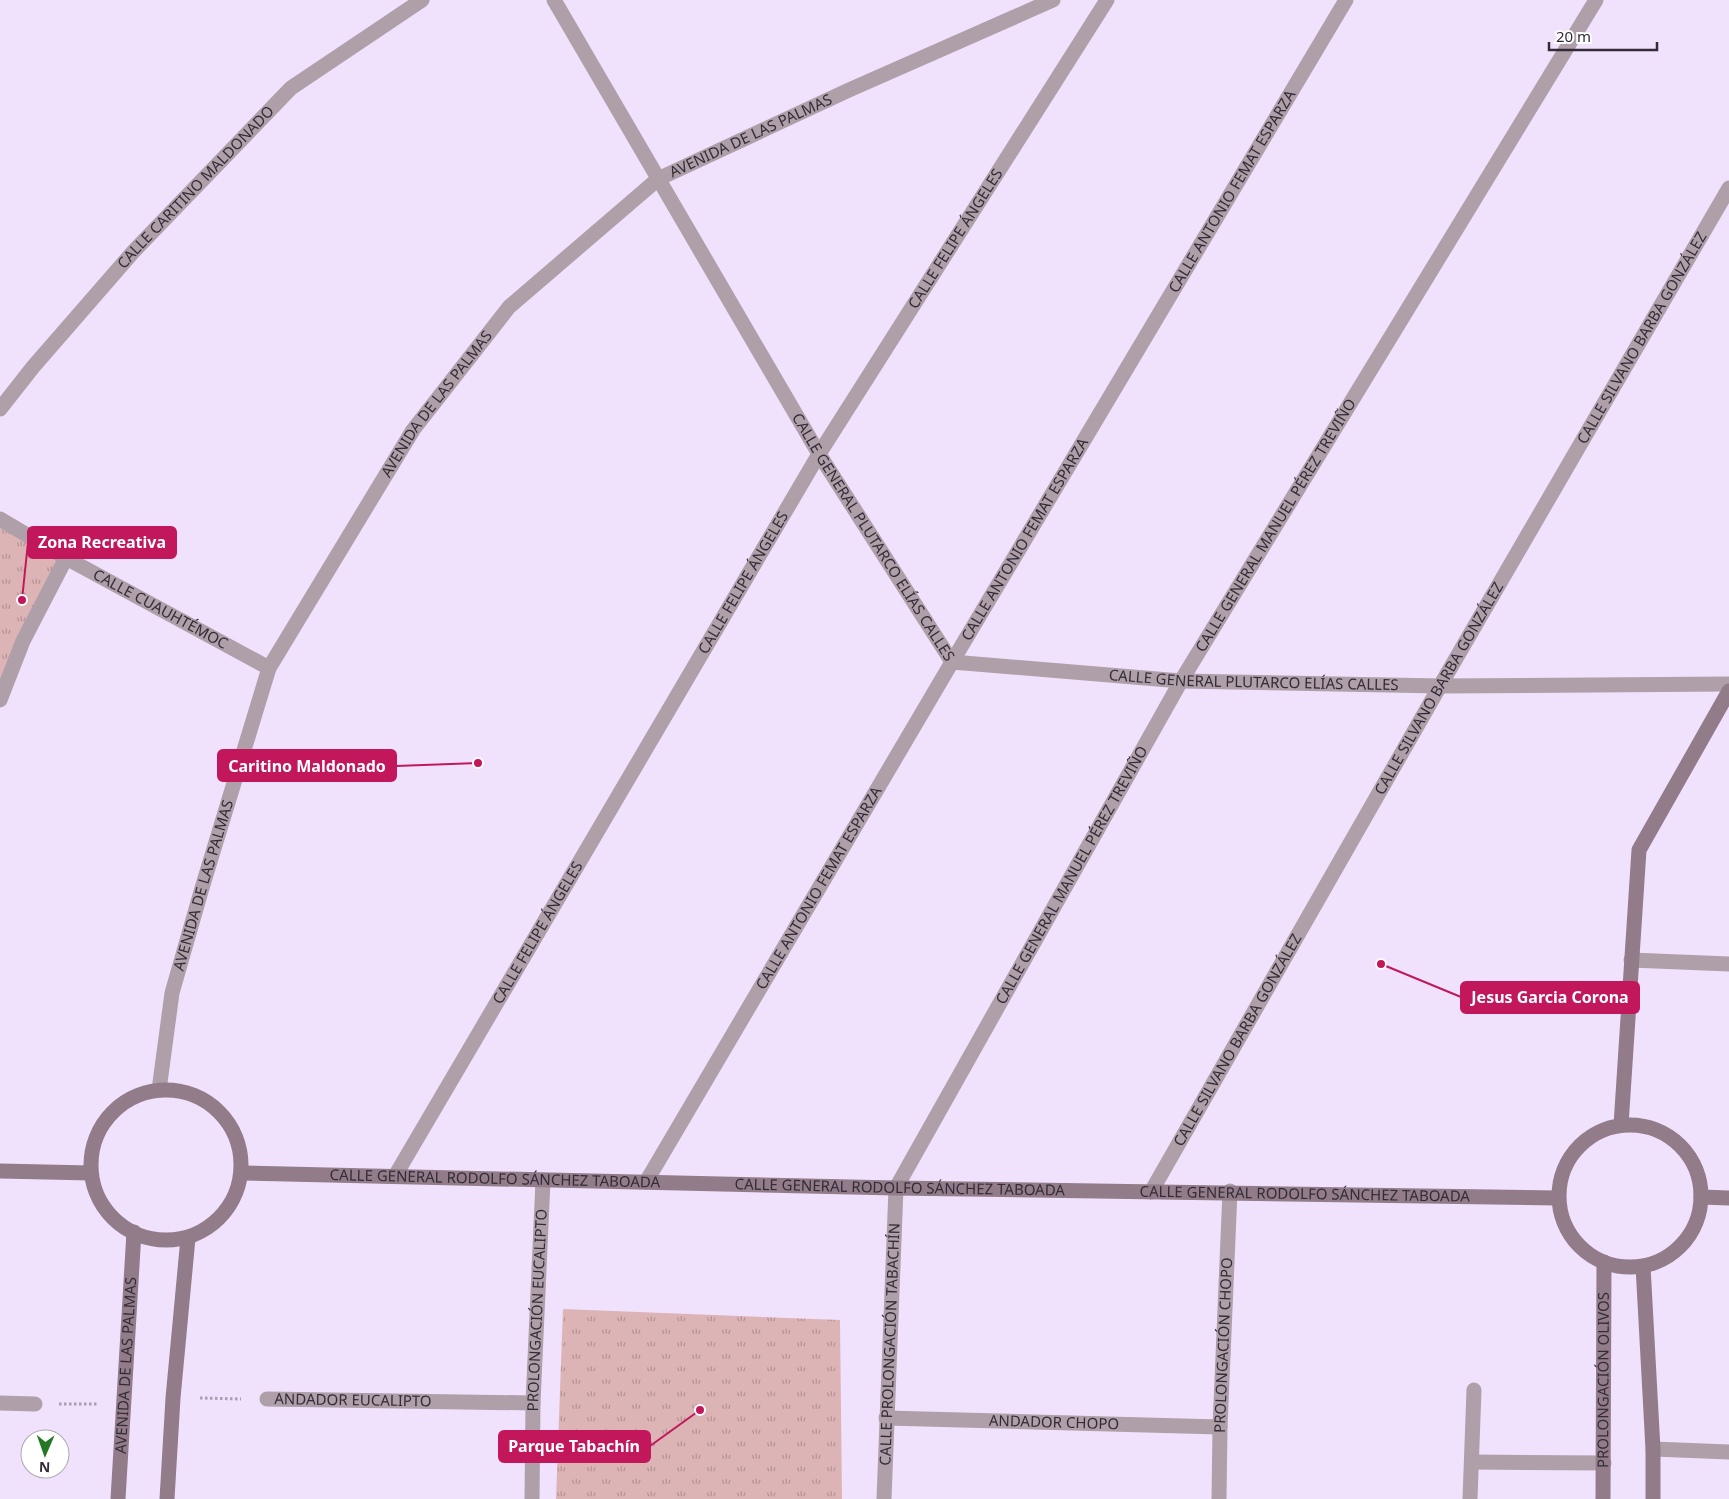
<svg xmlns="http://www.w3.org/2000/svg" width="1729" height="1499" font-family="'Noto Sans',sans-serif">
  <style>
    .park { fill: url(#park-tufts) }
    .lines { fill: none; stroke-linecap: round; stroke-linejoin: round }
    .path { stroke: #a89db1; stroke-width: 3; stroke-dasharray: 2.5 2.5; stroke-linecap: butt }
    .street { stroke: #af9fa8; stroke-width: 15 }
    .secondary { stroke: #927c89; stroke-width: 15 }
    .labels { text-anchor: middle; stroke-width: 4.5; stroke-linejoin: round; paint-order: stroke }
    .street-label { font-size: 15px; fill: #332c38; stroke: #fff }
    .leader { fill: none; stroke: #c2185b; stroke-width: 2 }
    .callout-dot { fill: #c2185b; stroke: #fff; stroke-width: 2 }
    .callout { fill: #c2185b; stroke: #c2185b; stroke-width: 2 }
    .callout-label { font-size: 16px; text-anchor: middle; font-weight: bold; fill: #fff }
  </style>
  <defs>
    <pattern id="park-tufts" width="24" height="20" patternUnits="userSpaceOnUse" patternTransform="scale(1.25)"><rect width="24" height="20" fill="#ddb4b6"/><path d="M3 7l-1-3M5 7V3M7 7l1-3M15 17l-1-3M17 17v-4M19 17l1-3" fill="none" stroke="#b49395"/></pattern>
  </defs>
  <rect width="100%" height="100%" fill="#f0e2fc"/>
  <!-- park -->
  <g class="park">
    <path d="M0,519L66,558L0,700Z"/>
    <path d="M563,1309L840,1320L842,1499H556Z"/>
  </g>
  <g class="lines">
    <!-- path -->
    <g class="path">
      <path d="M200,1398L241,1399"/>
      <path d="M59,1404H98"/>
    </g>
    <!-- street -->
    <g class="street">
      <path id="s1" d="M554,0L819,454L952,662L1181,681L1440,686L1729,684"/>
      <path id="s2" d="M0,409L33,367L133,252L291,88L422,0"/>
      <path id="s3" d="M0,519L66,558L269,668"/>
      <path d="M0,700L23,641L66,558"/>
      <path d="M1631,960L1729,964"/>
      <path id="s4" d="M159,1090L172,993L202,888L269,668L413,430L509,307L658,179L849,90L1053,0"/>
      <path id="s5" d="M395,1176L819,454L1107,0"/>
      <path id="s6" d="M646,1182L952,662L1346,0"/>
      <path id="s7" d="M1151,1192L1440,686L1729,188"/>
      <path id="s8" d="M267,1399L533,1403"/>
      <path d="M0,1403L35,1404"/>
      <path id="s9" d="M886,1418L1220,1427"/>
      <path d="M1653,1449L1729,1452"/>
      <path d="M1472,1462L1604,1463"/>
      <path id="s10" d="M532,1499L533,1403L543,1181"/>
      <path id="s11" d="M884,1499L896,1188L1181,681L1596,0"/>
      <path id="s12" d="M1219,1499L1220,1427L1230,1191"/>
      <path d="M1470,1499L1474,1390"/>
    </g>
    <!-- secondary -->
    <g class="secondary">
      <circle cx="166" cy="1165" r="75"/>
      <path d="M1621,1125L1639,850L1729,691"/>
      <circle cx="1630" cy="1196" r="71"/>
      <path d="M0,1171L91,1173"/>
      <path id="s13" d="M241,1173L896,1188L1558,1198"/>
      <path d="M1701,1197L1729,1198"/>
      <path d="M1643,1266L1653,1449V1499"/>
      <path id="s14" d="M118,1499L134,1232"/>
      <path d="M167,1499L173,1398L188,1238"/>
      <path id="s15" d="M1603,1499L1604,1262"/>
    </g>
  </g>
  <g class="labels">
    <!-- street labels -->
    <g class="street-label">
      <text dy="5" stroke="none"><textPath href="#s4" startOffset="1170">AVENIDA DE LAS PALMAS</textPath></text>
      <text dy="5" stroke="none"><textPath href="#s2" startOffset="296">CALLE CARITINO MALDONADO</textPath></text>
      <text dy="5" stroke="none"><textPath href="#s6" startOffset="1151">CALLE ANTONIO FEMAT ESPARZA</textPath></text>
      <text dy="5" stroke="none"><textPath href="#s5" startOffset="1092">CALLE FELIPE ÁNGELES</textPath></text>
      <text dy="5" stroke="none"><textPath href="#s7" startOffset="985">CALLE SILVANO BARBA GONZÁLEZ</textPath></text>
      <text dy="5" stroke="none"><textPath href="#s4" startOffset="750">AVENIDA DE LAS PALMAS</textPath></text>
      <text dy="5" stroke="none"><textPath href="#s11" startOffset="1075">CALLE GENERAL MANUEL PÉREZ TREVIÑO</textPath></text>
      <text dy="5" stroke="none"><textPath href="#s1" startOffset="625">CALLE GENERAL PLUTARCO ELÍAS CALLES</textPath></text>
      <text dy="5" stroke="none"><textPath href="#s6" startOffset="746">CALLE ANTONIO FEMAT ESPARZA</textPath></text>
      <text dy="5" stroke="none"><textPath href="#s5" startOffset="688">CALLE FELIPE ÁNGELES</textPath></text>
      <text dy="5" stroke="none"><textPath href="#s3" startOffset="184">CALLE CUAUHTÉMOC</textPath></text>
      <text dy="5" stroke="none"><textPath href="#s1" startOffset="1075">CALLE GENERAL PLUTARCO ELÍAS CALLES</textPath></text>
      <text dy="5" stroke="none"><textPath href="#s7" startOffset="580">CALLE SILVANO BARBA GONZÁLEZ</textPath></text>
      <text dy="5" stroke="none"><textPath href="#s11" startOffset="670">CALLE GENERAL MANUEL PÉREZ TREVIÑO</textPath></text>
      <text dy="5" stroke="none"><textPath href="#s4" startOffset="210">AVENIDA DE LAS PALMAS</textPath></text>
      <text dy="5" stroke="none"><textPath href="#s6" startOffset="341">CALLE ANTONIO FEMAT ESPARZA</textPath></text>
      <text dy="5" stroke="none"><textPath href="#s5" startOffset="282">CALLE FELIPE ÁNGELES</textPath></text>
      <text dy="5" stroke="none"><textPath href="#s7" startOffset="175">CALLE SILVANO BARBA GONZÁLEZ</textPath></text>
      <text dy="5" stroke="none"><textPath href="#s13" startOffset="254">CALLE GENERAL RODOLFO SÁNCHEZ TABOADA</textPath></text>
      <text dy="5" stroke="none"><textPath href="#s13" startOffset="659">CALLE GENERAL RODOLFO SÁNCHEZ TABOADA</textPath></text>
      <text dy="5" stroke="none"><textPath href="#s13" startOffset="1064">CALLE GENERAL RODOLFO SÁNCHEZ TABOADA</textPath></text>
      <text dy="5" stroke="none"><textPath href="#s10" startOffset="189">PROLONGACIÓN EUCALIPTO</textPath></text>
      <text dy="5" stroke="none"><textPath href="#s11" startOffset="155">CALLE PROLONGACIÓN TABACHÍN</textPath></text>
      <text dy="5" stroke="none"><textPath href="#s12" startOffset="154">PROLONGACIÓN CHOPO</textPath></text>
      <text dy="5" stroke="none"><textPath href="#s14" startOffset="134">AVENIDA DE LAS PALMAS</textPath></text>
      <text dy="5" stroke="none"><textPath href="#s15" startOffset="119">PROLONGACIÓN OLIVOS</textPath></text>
      <text dy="5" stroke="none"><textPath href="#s8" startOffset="86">ANDADOR EUCALIPTO</textPath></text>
      <text dy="5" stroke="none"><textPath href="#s9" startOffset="168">ANDADOR CHOPO</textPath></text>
    </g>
  </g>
  <!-- callouts -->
  <path class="leader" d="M22 600L28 542M478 763L396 766M1381 964L1461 997M700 1410L650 1446"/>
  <g class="callout-dot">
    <circle cx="22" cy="600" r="5"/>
    <circle cx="478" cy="763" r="5"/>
    <circle cx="1381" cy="964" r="5"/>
    <circle cx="700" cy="1410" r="5"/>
  </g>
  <g class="callout">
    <rect x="28" y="527" width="148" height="31" rx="5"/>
    <rect x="218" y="750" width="178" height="31" rx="5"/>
    <rect x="1461" y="982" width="178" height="31" rx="5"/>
    <rect x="499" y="1431" width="151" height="31" rx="5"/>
  </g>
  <g class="callout-label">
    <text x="102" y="548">Zona Recreativa</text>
    <text x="307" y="772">Caritino Maldonado</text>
    <text x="1550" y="1003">Jesus Garcia Corona</text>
    <text x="574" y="1452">Parque Tabachín</text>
  </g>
  <!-- north arrow -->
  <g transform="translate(45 1454) rotate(182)"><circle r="24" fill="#ffffff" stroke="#adabaf"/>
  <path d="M0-4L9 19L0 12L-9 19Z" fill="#247823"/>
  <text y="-8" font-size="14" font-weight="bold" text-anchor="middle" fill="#332c38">N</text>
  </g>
  <!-- scale -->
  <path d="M1549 42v8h108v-8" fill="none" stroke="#332c38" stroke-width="2.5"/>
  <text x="1556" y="42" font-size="15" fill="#332c38" stroke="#ffffff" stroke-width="4" paint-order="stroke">20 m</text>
</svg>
